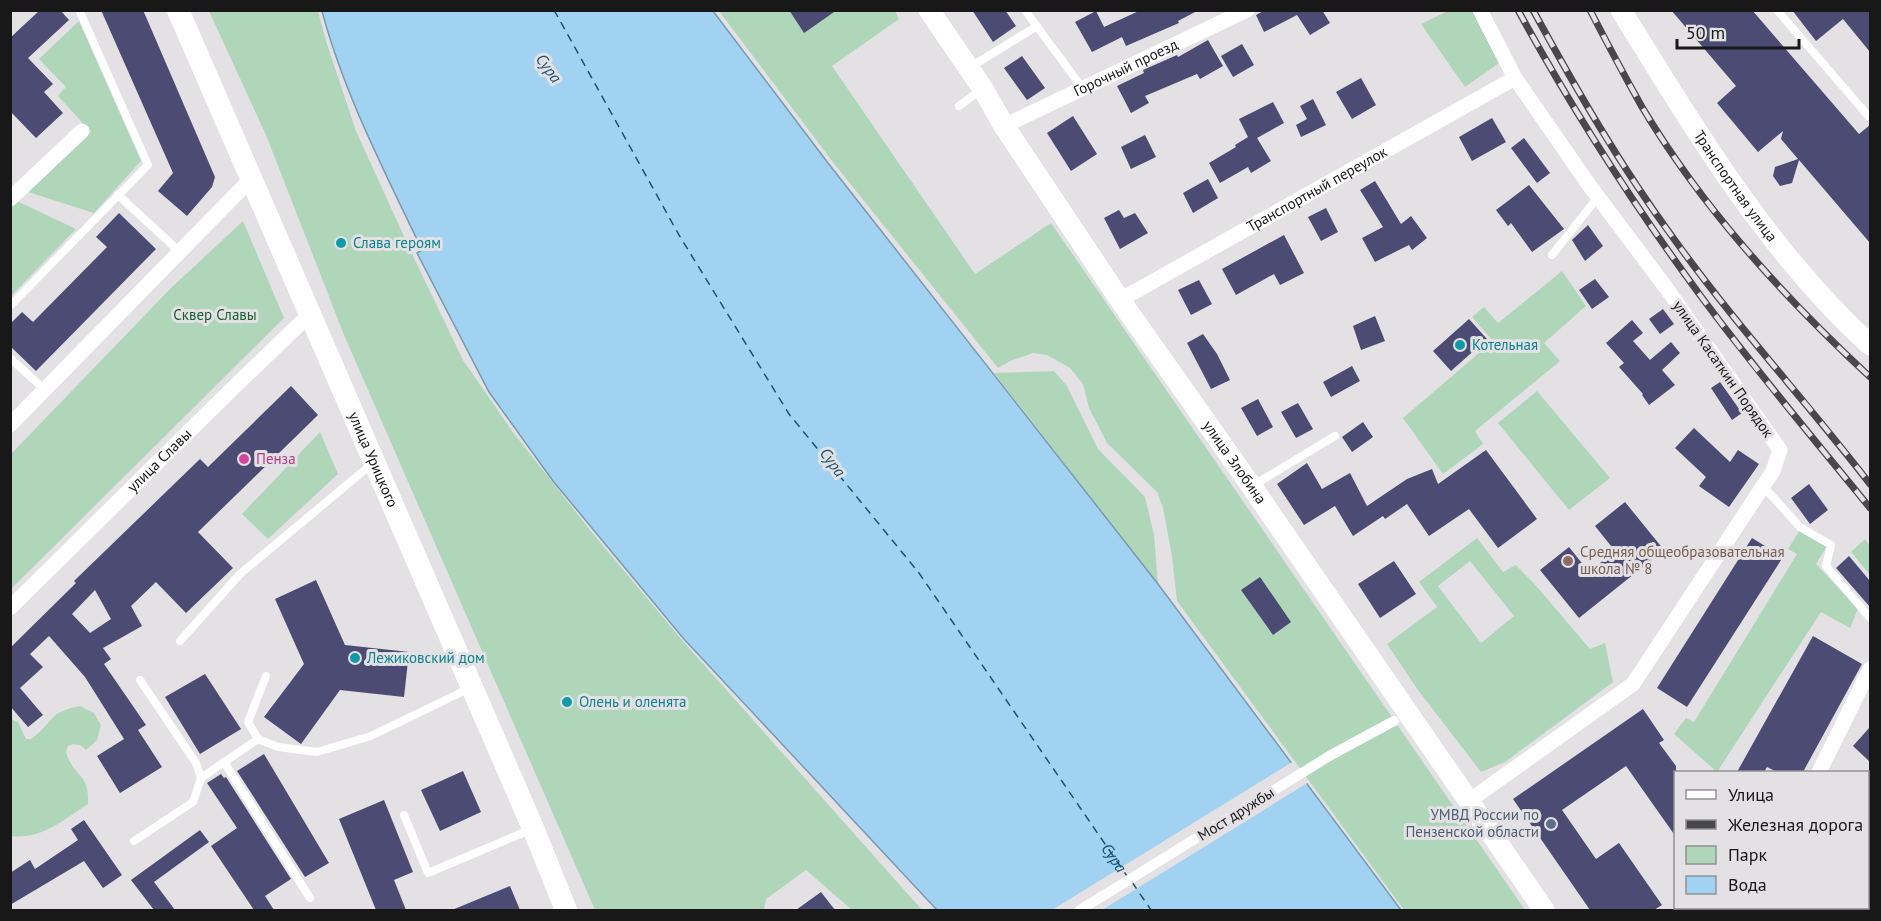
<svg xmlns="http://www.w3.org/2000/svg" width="1881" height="921" font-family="'PT Sans',sans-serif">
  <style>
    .green { fill: #b0d6ba; fill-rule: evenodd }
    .water { fill: #a2d2f1; stroke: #799ab0; stroke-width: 1.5 }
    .pier { fill: #e3e1e4 }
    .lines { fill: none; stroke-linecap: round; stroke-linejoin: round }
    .ferry { stroke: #1a5372; stroke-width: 1.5; stroke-dasharray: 8 6; stroke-linecap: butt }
    .building { fill: #4b4b74; fill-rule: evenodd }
    .service { stroke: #fff; stroke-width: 8 }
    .pedestrian { stroke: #fff; stroke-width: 10 }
    .minor { stroke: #fff; stroke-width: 15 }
    .secondary { stroke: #fff; stroke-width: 21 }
    .primary { stroke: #fff; stroke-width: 22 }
    .rail-casing { stroke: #494849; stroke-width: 7 }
    .rail { stroke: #e3e1e4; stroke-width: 4.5; stroke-dasharray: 14; stroke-linecap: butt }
    .culture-dot { fill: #0f9aa8; stroke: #e3e1e4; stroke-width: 2 }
    .hotel-dot { fill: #d1479c; stroke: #e3e1e4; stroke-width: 2 }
    .education-dot { fill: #8d6e63; stroke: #e3e1e4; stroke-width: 2 }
    .service-dot { fill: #5c6f8a; stroke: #e3e1e4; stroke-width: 2 }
    .labels { text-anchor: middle; stroke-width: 6; stroke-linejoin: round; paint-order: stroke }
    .street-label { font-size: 15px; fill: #191819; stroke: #e3e1e4 }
    .culture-label { font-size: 15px; fill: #0d838f; stroke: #e3e1e4; text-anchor: start }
    .park-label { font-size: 15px; fill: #175e35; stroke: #e3e1e4 }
    .hotel-label { font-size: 15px; fill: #b23c85; stroke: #e3e1e4; text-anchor: start }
    .education-label { font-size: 15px; fill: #785e54; stroke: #e3e1e4; text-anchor: start }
    .service-label { font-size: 15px; fill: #4e5e75; stroke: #e3e1e4; text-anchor: end }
    .water-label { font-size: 16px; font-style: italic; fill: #1a5372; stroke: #e3e1e4 }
  </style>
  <rect width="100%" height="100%" fill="#e3e1e4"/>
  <!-- green -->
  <g class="green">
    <path d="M209,11H318L326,41L356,131L413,256L463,360L512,431L594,535L682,640L922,910H852L806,870L766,899L764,910H595L344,335L266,135Z"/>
    <path d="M719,11H895L899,19L832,66L975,274L1051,223L1525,910H1404L1177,601L1172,556L1163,508L1157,492L1107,443L1089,408L1083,384L1070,368L1047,355L1033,353L1010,361L998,368L832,161Z"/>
    <path d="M1448,11H1474L1502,61L1465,87L1421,24Z"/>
    <path d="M79,21L141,161L94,213L28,192L91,132L58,96L66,87L39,59Z"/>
    <path d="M17,201L76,229L11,296V207Z"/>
    <path d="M243,221L284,318L11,589V454L171,288Z"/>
    <path d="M1562,271L1586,306L1544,343L1560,361L1475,431L1483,444L1443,474L1403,418L1493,341L1472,317L1484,307L1498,323Z"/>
    <path d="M1054,371L1067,386L1098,449L1145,497L1154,535L1158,584L994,373Z"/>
    <path d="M1537,391L1610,478L1569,510L1498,423Z"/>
    <path d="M320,432L338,474L268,539L242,514Z"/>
    <path d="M1800,530L1827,546L1816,564L1858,609L1850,628L1821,612L1717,772L1674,734L1686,718L1694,722L1797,554L1788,549Z"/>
    <path d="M1477,538L1503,572L1516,565L1538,588L1590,649L1605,643L1613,682L1505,762L1481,772L1418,690L1387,644L1437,607L1419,582ZM1470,561L1514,616L1481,643L1438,586Z"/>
    <path d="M1865,539L1870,546V575L1851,552Z"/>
    <path d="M80,706L94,713L101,725L97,740L86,750L80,745L73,744L68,746L66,752C73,777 90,773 88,804C63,820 41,840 11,836V719L18,722L26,739H31C54,723 47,712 80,706Z"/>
  </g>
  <!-- water -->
  <path class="water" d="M322,11H713L828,163L1158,584L1401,910H937L683,638L553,481L489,392L417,253L422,250C385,172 344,94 322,11Z"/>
  <!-- pier -->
  <path class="pier" d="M1294,761L1309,782L1102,910H1052Z"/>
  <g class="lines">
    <!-- ferry -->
    <g class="ferry">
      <path id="s1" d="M554,10L679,235L789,414L919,573L1127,876"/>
      <path d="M1132,882L1151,910"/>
    </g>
  </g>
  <!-- building -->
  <g class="building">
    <path d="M40,10H60L69,20L28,58L53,84L44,92L63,113L36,138L10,111V38Z"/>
    <path d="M101,10H143L215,177L212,187L187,216L158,191L173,173Z"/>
    <path d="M789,10H837L804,33Z"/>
    <path d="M972,10H1005L1016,26L993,42Z"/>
    <path d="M1141,10H1199L1178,21L1179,23L1126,46L1122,37L1092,52L1075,22L1096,11L1104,27Z"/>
    <path d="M1265,10H1322L1330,23L1310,35L1297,15L1264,32L1256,15Z"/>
    <path d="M1671,10H1752L1859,134L1870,125V243L1799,160L1792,183L1780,186L1773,176L1775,167L1798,159L1781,139L1783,131L1758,152L1717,103L1736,86Z"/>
    <path d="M1792,10H1870V52L1843,19L1816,41Z"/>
    <path d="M1208,40L1223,66L1200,79L1197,74L1145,96L1149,103L1131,113L1117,86L1144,73L1143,70L1177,55L1178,57Z"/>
    <path d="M1242,44L1254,65L1233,77L1221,56Z"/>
    <path d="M1022,56L1045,88L1027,100L1004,68Z"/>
    <path d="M1361,78L1376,105L1352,119L1336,92Z"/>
    <path d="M1313,99L1326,125L1301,137L1296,125L1307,119L1300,106Z"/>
    <path d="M1273,102L1284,123L1257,138L1271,161L1251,173L1248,167L1220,183L1209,163L1236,147L1235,145L1248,137L1239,119Z"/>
    <path d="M1073,116L1097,154L1071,171L1047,133Z"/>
    <path d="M1492,118L1506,142L1472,161L1459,137Z"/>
    <path d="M1145,135L1156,157L1131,169L1121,147Z"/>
    <path d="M1524,138L1550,173L1537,183L1511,148Z"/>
    <path d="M1208,179L1218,198L1193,213L1183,193Z"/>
    <path d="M1375,181L1401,224L1411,216L1427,238L1412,250L1409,245L1375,262L1362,238L1383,227L1360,190Z"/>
    <path d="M1529,185L1564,229L1532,252L1511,223L1508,226L1496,210Z"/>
    <path d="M1326,208L1338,232L1321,241L1308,217Z"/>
    <path d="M1119,210L1124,218L1135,213L1148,233L1120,249L1104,218Z"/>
    <path d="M119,213L156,249L36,371L10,346V324L22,312L33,322L107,247L96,237Z"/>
    <path d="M1588,225L1603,246L1585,261L1572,240Z"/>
    <path d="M1284,235L1304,273L1280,285L1274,274L1236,295L1222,269Z"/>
    <path d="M1595,279L1609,297L1592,309L1579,290Z"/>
    <path d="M1199,280L1212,304L1191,315L1178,290Z"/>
    <path d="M1663,309L1674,324L1660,334L1649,319Z"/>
    <path d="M1375,316L1385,341L1361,350L1353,326Z"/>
    <path d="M1469,319L1487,339L1451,371L1433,351Z"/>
    <path d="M1632,320L1643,333L1633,341L1650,360L1671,342L1680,353L1662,370L1675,385L1649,405L1642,395L1643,394L1619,367L1624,363L1606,343Z"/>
    <path d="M1203,334L1217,354L1230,380L1211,389L1187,343Z"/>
    <path d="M1352,366L1360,381L1331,397L1323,382Z"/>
    <path d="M1720,382L1742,413L1732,420L1711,388Z"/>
    <path d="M291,386L318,415L198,532L233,568L186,613L156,582L131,606L142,626L103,648L111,659L104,664L146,725L138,730L162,767L120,793L97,756L124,739L85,677L49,636L30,654L43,667L20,688L43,715L28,727L10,706V648L76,583L74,581L200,459L208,467ZM95,590L111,619L90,633L72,614Z"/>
    <path d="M1258,399L1273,427L1257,436L1241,408Z"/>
    <path d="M1298,403L1313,429L1296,438L1281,412Z"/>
    <path d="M1363,422L1373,437L1352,452L1342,437Z"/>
    <path d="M1694,428L1730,462L1738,450L1759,464L1729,507L1699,486L1706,477L1675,448Z"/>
    <path d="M1486,450L1537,519L1498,548L1469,509L1429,536L1407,504L1385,519L1383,516L1353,536L1335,506L1304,525L1277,484L1307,463L1322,489L1350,473L1367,506L1407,479L1432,469L1438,484Z"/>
    <path d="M1809,484L1828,510L1810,524L1791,498Z"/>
    <path d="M1625,502L1664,550L1579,618L1540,570L1569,547L1589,572L1615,551L1595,526Z"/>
    <path d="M1752,538L1783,557L1687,707L1657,688Z"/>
    <path d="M1849,556L1870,581V607L1836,568Z"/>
    <path d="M1394,561L1416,594L1380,618L1358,584Z"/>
    <path d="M1260,577L1291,622L1273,635L1241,590Z"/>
    <path d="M316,580L345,645L409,652L404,697L340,690L301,744L264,717L304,664L275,599Z"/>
    <path d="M1813,636L1862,664L1803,772H1777L1767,767L1764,772H1737Z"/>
    <path d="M205,674L241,729L200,754L165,697Z"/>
    <path d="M1643,709L1664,740L1659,743L1676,766V837L1626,766L1562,810L1596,859L1619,843L1662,905L1654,910H1590L1513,799Z"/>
    <path d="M1870,727V762L1853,746Z"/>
    <path d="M264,754L329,863L305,877L237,771Z"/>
    <path d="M463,771L481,812L440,831L421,790Z"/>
    <path d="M221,774L224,778L226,777L291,879L265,896L274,910H254L211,846L237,828L207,783Z"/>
    <path d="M384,800L413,872L394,880L406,910H376L339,819Z"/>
    <path d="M84,820L122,875L103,888L84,861L10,905V873L30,860L35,869L78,840L71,829Z"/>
    <path d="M200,830L209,842L154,882L175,910H154L131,880Z"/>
    <path d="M510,886L520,910H452Z"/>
    <path d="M821,892L835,910H796Z"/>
  </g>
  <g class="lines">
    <!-- service -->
    <g class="service">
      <path d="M1025,10L1083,89"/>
      <path d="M1777,10L1870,118"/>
      <path d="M969,68L1037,26"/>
      <path d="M959,106L982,89"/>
      <path d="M118,195L180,252"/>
      <path d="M1552,255L1598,197"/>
      <path d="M10,306L148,165L80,12"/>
      <path d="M10,358L45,390"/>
      <path d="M1252,486L1335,436"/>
      <path d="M1763,486L1800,527L1831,545L1826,566L1870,618"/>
      <path d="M180,641L240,574L373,463"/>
      <path d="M258,739L248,722L266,676"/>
      <path d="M224,762L310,898"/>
      <path d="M201,778L258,739L278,747L317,752L371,736L470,688"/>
      <path d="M404,815L428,873L532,829"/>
      <path d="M134,841L193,802L201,778L196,763L140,680"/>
    </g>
    <!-- pedestrian -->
    <path class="pedestrian" d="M1080,910L1331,755L1394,721"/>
    <!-- minor -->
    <g class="minor">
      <path id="s2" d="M1004,126L1247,10"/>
      <path d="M10,199L82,131"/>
      <path id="s3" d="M1120,300L1515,78"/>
      <path d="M10,425L251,179"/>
      <path id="s4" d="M10,608L233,388L310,314"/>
      <path d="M1819,772L1870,669"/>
      <path d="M1469,801L1633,684L1773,471L1780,450L1667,289L1589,185L1515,78L1480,10"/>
      <path d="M1751,910L1752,908"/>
    </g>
    <!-- secondary -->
    <g class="secondary">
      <path id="s5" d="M929,10L983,89L1004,126L1120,300L1252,487L1544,910"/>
      <path id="s6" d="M1621,10C1694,128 1767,251 1870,345"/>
    </g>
    <!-- primary -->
    <path class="primary" id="s7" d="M178,10L533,828L566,910"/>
    <!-- rail casing -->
    <g class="rail-casing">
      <g id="rail">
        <path d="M1518,10C1572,109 1633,204 1700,295C1754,368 1813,438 1870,508"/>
        <path d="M1533,10C1576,89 1621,167 1674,239C1735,324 1806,401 1870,484"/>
        <path d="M1590,10C1607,43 1624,75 1642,107C1703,209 1784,297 1870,377"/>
      </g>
    </g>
    <!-- rail -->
    <use href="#rail" class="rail"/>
  </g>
  <!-- markers -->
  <g class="culture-dot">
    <circle cx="341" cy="243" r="6"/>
    <circle cx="1460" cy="345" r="6"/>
    <circle cx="355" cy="658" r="6"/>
    <circle cx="567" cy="702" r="6"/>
  </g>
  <circle class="hotel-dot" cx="244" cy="459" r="6"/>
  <circle class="education-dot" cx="1568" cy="561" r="6"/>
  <circle class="service-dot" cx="1551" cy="824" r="6"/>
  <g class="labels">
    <!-- street labels -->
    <g class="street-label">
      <text dy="5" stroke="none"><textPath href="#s2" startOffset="135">Горочный проезд</textPath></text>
      <text dy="5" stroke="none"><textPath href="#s6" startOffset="210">Транспортная улица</textPath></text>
      <text dy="5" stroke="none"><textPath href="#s3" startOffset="226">Транспортный переулок</textPath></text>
      <text transform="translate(1723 369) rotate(55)" y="5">улица Касаткин Порядок</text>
      <text dy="5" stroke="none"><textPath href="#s4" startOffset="210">улица Славы</textPath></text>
      <text dy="5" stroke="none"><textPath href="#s7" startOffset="490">улица Урицкого</textPath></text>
      <text dy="5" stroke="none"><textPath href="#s5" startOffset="546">улица Злобина</textPath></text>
      <text transform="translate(1236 814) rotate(-32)" y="5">Мост дружбы</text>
    </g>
    <!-- culture labels -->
    <g class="culture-label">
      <text x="353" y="248">Слава героям</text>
      <text x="1472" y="350">Котельная</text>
      <text x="367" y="663">Лежиковский дом</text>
      <text x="579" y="707">Олень и оленята</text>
    </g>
    <!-- park labels -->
    <g class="park-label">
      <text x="215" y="320">Сквер Славы</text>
    </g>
    <!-- hotel labels -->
    <g class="hotel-label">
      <text x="256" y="464">Пенза</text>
    </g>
    <!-- education labels -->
    <g class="education-label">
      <text x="1580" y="557">Средняя общеобразовательная<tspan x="1580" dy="17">школа № 8</tspan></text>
    </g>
    <!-- service labels -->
    <g class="service-label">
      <text x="1539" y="820">УМВД России по<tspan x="1539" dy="17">Пензенской области</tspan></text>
    </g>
    <!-- water labels -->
    <g class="water-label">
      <text transform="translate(549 68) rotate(54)" y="6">Сура</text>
      <text transform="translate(833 462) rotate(54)" y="6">Сура</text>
      <text dy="6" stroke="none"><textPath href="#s1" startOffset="1018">Сура</textPath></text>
    </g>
  </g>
  <!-- border -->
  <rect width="1881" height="921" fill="none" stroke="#191819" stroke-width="24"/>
  <!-- legend -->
  <rect x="1674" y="771" width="195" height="138" fill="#e3e1e4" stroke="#929193" stroke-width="1.5"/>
  <rect x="1686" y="790" width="30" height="9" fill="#ffffff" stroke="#929193" stroke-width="1.5"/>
  <text x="1728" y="801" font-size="18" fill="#191819">Улица</text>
  <rect x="1686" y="820" width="30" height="9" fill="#494849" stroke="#929193" stroke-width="1.5"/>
  <text x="1728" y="831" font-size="18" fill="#191819">Железная дорога</text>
  <rect x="1686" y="846" width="30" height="18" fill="#b0d6ba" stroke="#929193" stroke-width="1.5"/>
  <text x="1728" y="861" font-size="18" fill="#191819">Парк</text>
  <rect x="1686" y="876" width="30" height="18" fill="#a2d2f1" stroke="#929193" stroke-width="1.5"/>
  <text x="1728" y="891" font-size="18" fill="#191819">Вода</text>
  <!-- scale -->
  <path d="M1677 39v9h122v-9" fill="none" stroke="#191819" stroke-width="3"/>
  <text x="1686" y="39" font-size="18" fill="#191819" stroke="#e3e1e4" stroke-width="4.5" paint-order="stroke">50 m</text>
</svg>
